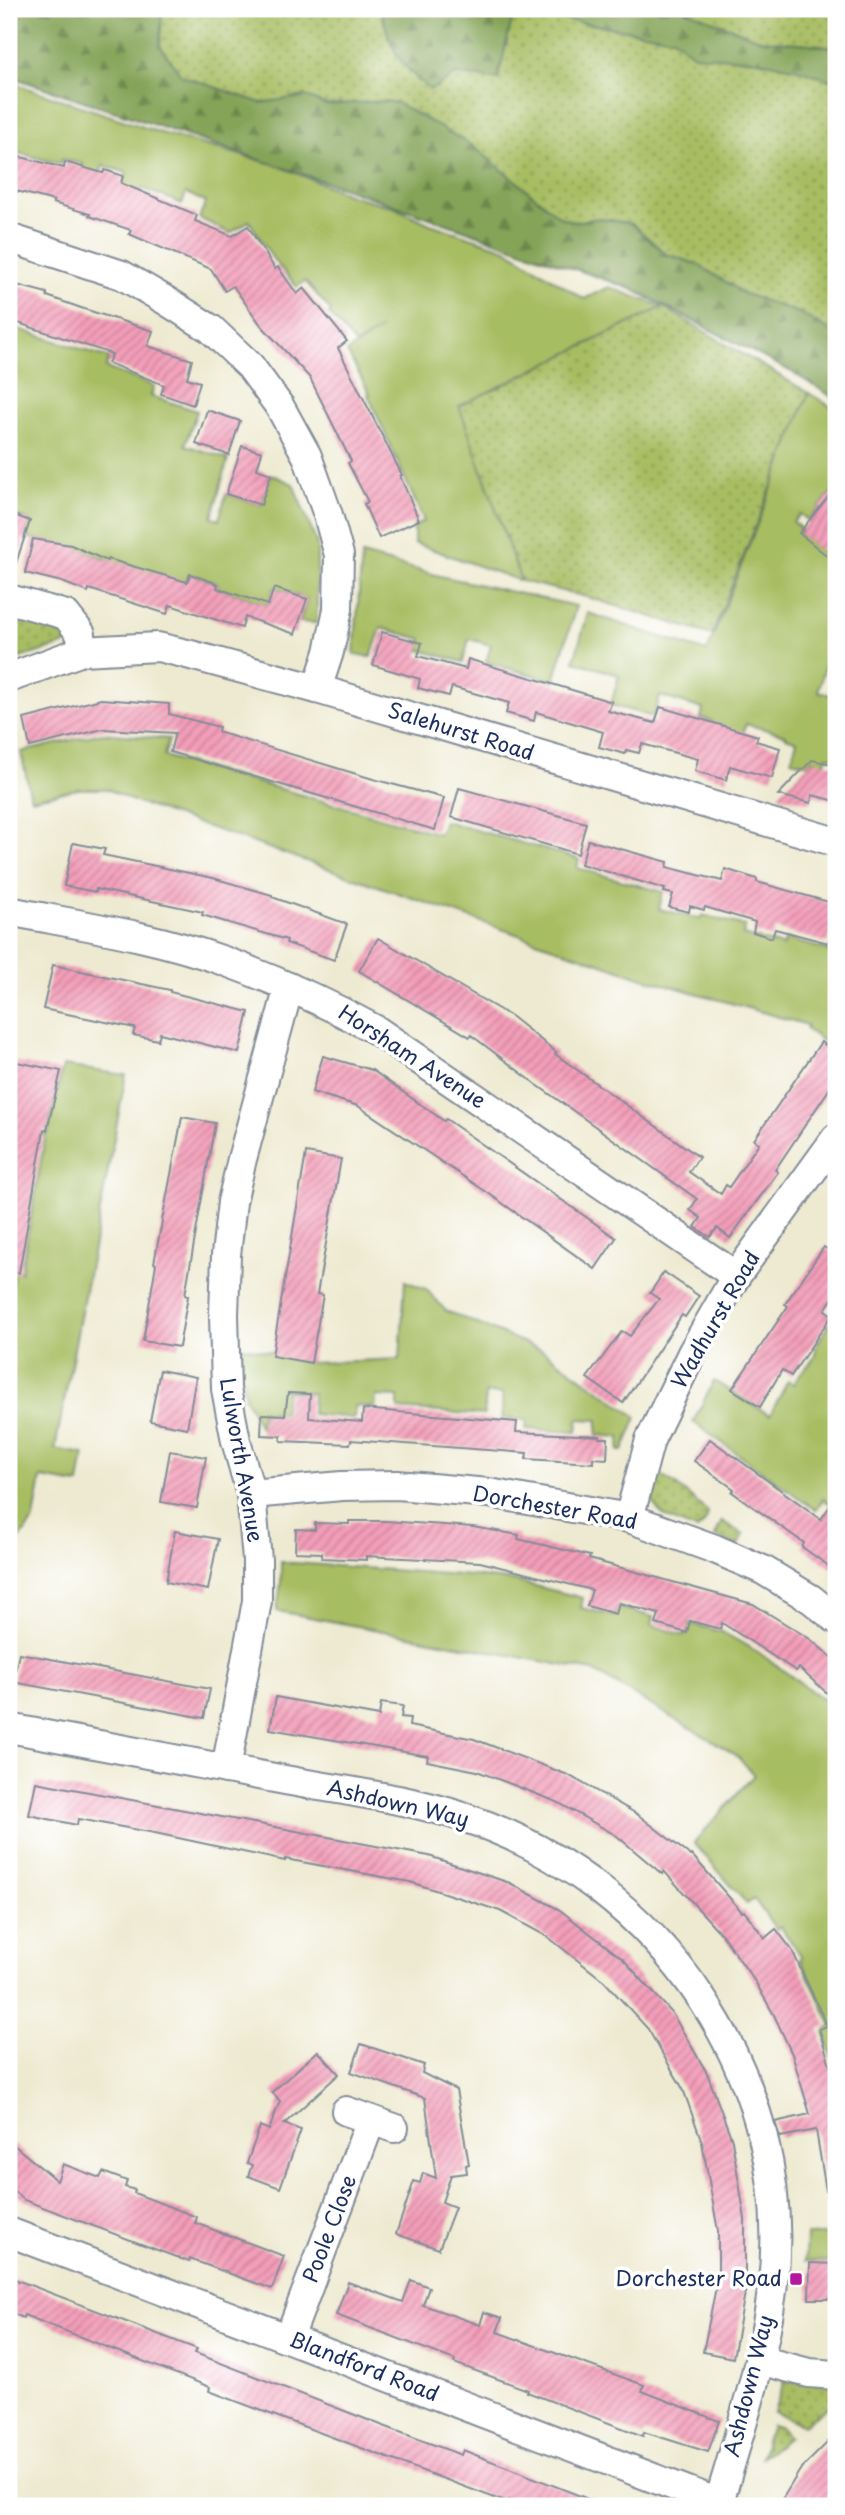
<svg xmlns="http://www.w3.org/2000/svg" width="845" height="2515" font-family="'Playpen Sans',sans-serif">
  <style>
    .grass { fill: url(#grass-dots); stroke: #617660; stroke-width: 2 }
    .forest { fill: url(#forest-firs); stroke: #506a5b; stroke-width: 2 }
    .garden { fill: #a7bd62; stroke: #617660; stroke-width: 2 }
    .building { fill: url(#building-hatch) }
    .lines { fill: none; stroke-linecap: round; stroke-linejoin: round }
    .street-casing { stroke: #848c98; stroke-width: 32 }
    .street { stroke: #fff; stroke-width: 28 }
    .poi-dot { fill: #b5179e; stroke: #fff; stroke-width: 2.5 }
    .labels { text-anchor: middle; stroke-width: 7; stroke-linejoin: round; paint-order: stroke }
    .street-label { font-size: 21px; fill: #1b2f5e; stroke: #fff }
    .poi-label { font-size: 21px; fill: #1b2f5e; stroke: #fff; text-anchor: end }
  </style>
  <defs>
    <pattern id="grass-dots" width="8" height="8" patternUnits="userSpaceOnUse" patternTransform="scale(1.75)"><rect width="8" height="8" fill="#a7bd62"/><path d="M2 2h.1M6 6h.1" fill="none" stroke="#879a54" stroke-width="1.8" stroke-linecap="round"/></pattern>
    <pattern id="forest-firs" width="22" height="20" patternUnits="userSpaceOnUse" patternTransform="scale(1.75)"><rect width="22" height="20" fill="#85a458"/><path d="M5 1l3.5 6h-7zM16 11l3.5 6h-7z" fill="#6c864c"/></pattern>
    <pattern id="building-hatch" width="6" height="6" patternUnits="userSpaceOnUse" patternTransform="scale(1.75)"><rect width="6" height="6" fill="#f49eb9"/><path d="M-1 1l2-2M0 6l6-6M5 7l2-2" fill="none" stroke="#c5819a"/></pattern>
  </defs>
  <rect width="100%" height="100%" fill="#fff"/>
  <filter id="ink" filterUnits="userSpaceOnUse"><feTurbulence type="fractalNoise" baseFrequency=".0143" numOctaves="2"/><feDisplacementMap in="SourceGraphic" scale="14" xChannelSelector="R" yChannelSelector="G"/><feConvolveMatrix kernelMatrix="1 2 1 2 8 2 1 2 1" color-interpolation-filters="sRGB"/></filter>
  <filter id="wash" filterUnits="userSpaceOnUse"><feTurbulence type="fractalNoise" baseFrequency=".00686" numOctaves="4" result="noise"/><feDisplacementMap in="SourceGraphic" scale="28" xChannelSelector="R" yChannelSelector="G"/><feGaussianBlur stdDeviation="1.57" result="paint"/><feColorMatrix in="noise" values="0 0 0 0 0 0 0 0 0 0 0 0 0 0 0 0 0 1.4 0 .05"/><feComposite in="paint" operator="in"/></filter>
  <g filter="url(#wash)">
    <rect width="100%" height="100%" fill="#eeead1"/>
    <!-- grass -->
    <g class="grass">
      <path d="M9,9H836V399L790,371L632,289L368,196L9,76Z"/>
      <path d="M663,307L809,393L712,635L587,597L521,581L459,406Z"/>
      <path d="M9,610L64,626L70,640L63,645L9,661Z"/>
      <path d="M656,1473L675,1484L708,1512C708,1520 704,1525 697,1530C665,1518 645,1513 653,1474Z"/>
      <path d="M722,1521L744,1535L737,1546L715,1536Z"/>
      <path d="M785,2379L836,2385V2401L803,2425L774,2412Z"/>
      <path d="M771,2425L781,2428L789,2437L761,2457Z"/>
    </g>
    <!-- forest -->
    <g class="forest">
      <path d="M9,9H162L160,46L182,76L261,103L305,96L326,105L385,101L397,103L473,146L560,217L574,222L599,218L632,224L666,254L697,264L745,294L802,314L836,335V399L790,371L632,289L368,196L9,76Z"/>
      <path d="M381,9H683L762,40L821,45L836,48V82L798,69L757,60L694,55L673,38L514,11L498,79L456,75L430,90C397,61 391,52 381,9Z"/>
    </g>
    <!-- garden -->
    <g class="garden">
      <path d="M9,82L161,133L276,165L350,195L393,207L430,224L506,249L584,299L609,287L663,307L459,406L521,581L414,543V526L424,521L368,395L370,394L347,352L381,329L356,345L329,314L331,311L305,281L297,287L273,259L249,221L230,233L199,218L206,202L186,193L182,204L142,188L139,195L122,189L127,173L103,165L99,177L82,172L83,164L62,159L61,164L15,152L17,147L9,145Z"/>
      <path d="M9,326L109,358L106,368L154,386L151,396L197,411L185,445L228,459L212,517L219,520L226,494L261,505L271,474L293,484L317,544V623L300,622L307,599L274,588L268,605L217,588L218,584L190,574L186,583L102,558L71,546L25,537L30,521L9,513Z"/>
      <path d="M809,393L836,410V486L809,521L800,514L793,522L801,529L799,532L829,557L828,562L836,565V595L828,622L836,625L818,691L836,697V758L827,756L824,765L812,760L808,764L791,760L797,741L786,737V735L746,724L739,747L707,738L712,721L701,718L703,709L660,696L653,717L611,705L619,675L574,661L588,613L707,652Z"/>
      <path d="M362,555L440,576L576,606L554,681L486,662L491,645L469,639L463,662L420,650L422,639L381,628L371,657L354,654Z"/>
      <path d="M102,733L169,739L164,756L439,834L444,821L579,859L577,868L663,892L659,909L700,919L702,915L745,926L743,935L783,946L786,939L829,950V954L836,956V1050L806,1029L807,1025L640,977L133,801L107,789H78L31,799L21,752Z"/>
      <path d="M63,1066L126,1075L55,1449L84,1454L79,1484L41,1478L34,1519L13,1549L9,1575V1301L14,1271L21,1272L46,1133H48Z"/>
      <path d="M405,1281L426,1289L446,1311L544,1351L637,1417L623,1451H619L620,1437L597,1435L598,1420L578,1419L577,1432L526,1429L527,1420L502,1418L503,1394L486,1393L484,1415L398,1409V1397L376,1396L375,1407L355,1406L354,1418L312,1414L313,1393L286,1391L283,1413L261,1412L260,1427L245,1398L239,1346L273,1352L311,1363L400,1359Z"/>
      <path d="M836,1314V1508L823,1499L816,1510L693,1422L714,1381L770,1415L788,1381L794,1384C800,1367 819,1363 815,1347Z"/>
      <path d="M281,1562L473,1576L515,1581L583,1598L581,1608L615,1616L618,1607L653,1617L651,1625L683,1635L687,1633L689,1623L722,1632L758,1652L836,1709V2072L824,2031L832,2026L800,1959L802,1957L780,1926L776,1929L754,1899L747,1904L694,1843L754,1775L736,1755L593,1671L277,1611L281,1582Z"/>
      <path d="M806,2235H836V2262L805,2261Z"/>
    </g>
    <g id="blocks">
      <!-- building -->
      <g class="building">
        <path d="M9,154L64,168L65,162L103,173L105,170L123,176L121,183L197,215L195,221L232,236L248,226L275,269L278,267L297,294L304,288L347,341L338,348L402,475L400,476L419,520L379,538L364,504L368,502L348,463L351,461L310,378L261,325L233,286L225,291L211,269L129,234L131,230L89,216L90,214L53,203L54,201L9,189Z"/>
        <path d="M9,283L47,293V296L84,309L153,331L148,346L192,360L187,378L200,382L193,405L161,394L164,385L108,363L112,354L9,320Z"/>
        <path d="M207,410L240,421L229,455L196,444Z"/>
        <path d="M242,446L262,452L257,469L271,474L261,505L226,494Z"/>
        <path d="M836,487V563L799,533Z"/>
        <path d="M9,513L30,521L12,575L9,574Z"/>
        <path d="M33,539L71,545L107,561L108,559L187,582L190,574L218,584L217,588L268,605L274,588L307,599L295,634L245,617L242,628L170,605L167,614L89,589L88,592L62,582L25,573Z"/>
        <path d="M382,632L422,643L418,656L466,669L468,659L612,702L608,711L655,723L660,707L758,736L756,741L780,748L772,778L730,766L726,780L695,771L698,759L642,744L639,753L626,750L625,754L599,747L603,732L536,712L534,721L506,713L509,703L452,687L449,696L418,688L420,679L373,665Z"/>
        <path d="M101,699L169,704V714L219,727L218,732L373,779L444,798L435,830L170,752L175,733L103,729L30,747L24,719Z"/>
        <path d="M812,760L836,765V801L812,795L811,803L778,795Z"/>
        <path d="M459,788L586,823L578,854L451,817Z"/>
        <path d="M588,840L668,862L667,867L722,881L725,869L757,879V882L836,904V914L828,943L775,929L772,938L753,932L755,922L705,907L704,910L690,906L689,912L669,907L673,894L664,892L665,889L581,864Z"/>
        <path d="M73,843L105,849L103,855L213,878L272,895V897L347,924L334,960L286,943L287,940L202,915L203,912L96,889V892L64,886Z"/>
        <path d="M378,938L512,1017L556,1052L555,1054L699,1157L689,1172L721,1194L726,1185L729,1187L759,1143L754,1140L821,1042L836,1052V1079L775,1170L778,1172L730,1238L717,1228L710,1237L695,1227L701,1218L690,1210L697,1199L537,1085L471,1035L470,1037L359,971Z"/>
        <path d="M53,965L170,990V992L249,1012L239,1053L160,1033L158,1040L133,1035L135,1028L43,1009Z"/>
        <path d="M323,1056L372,1070L444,1121L446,1119L616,1238L595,1269L488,1193L358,1106L312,1092Z"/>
        <path d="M17,1062L61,1071L47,1130H44L19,1273L9,1272V1098Z"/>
        <path d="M182,1117L215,1123L185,1295L188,1296L179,1347L143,1341L156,1264L154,1263Z"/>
        <path d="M306,1153L341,1159L317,1294L323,1295L311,1363L272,1356Z"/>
        <path d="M824,1247L836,1255V1293L825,1310L832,1315L791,1376L782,1370L760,1407L732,1389L788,1306L785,1304Z"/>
        <path d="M664,1272L699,1296L685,1317L682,1315L623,1403L587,1378L622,1331L630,1336L659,1299L650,1293Z"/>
        <path d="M160,1370L196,1377L187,1428L150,1421Z"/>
        <path d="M288,1393L310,1394L309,1418L362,1422L363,1409L517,1422L516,1432L600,1436L599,1438H608L607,1459L593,1458V1463L526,1459L527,1453L351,1440L350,1444L281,1441V1436L261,1435L262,1414L285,1415Z"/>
        <path d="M710,1439L821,1519L836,1497V1571L802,1547L804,1543L732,1492L734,1489L694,1461Z"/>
        <path d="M170,1451L206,1457L197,1508L161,1502Z"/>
        <path d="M349,1521H385L473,1527L519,1535L518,1539L590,1556L589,1559L753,1604L810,1639L836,1661V1701L799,1668L796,1671L722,1623L720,1629L690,1621L687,1633L656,1624L659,1614L619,1603L616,1614L587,1606L592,1590L480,1562L366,1556V1560L322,1558V1553L295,1552L296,1529L315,1530V1523L349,1524Z"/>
        <path d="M175,1531L218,1539L208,1590L166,1582Z"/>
        <path d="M19,1653L210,1689L204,1718L13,1682Z"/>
        <path d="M276,1697L379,1716L381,1703L403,1706L401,1717L410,1718L409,1726L474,1739L568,1775L637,1814L691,1856L692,1855L742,1912L744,1911L765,1938L776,1929L792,1950L827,2026L819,2029L836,2085V2191H826L816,2130L780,2137L775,2122L810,2114L792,2054L774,2015L756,1983L722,1935L664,1871L662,1874L617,1836L557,1802L477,1771L427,1761L428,1756L270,1729Z"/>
        <path d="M36,1782L429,1856L510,1883L560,1910L623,1959L672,2013L707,2073L732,2140L745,2219V2293L733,2358L703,2352L718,2277V2231L702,2142L683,2089L648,2029L604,1981L548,1937L500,1911L410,1882L285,1859V1861L155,1833L78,1819L77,1825L29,1815Z"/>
        <path d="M361,2044L424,2065L422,2073L456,2090L469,2164L466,2165L467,2173L451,2175L442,2202L455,2207L439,2249L396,2234L414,2181L420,2183L423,2173L436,2178L425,2098L351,2072Z"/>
        <path d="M318,2051L339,2074L284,2124L301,2130L280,2188L248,2176L252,2165L247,2163L260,2126L269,2130L280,2101L272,2092Z"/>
        <path d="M9,2141L57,2181L63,2164L100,2178L103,2172L127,2181L125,2187L135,2190L134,2193L197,2217L195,2223L284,2256L272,2289L190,2259L189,2262L24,2200L9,2187Z"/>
        <path d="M810,2263L836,2264V2299H809Z"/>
        <path d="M9,2277L197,2349L195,2353L381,2425L461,2455L463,2450L606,2506H526L509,2500L508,2503L209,2391L210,2387L24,2315L23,2318L9,2312Z"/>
        <path d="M411,2280L429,2287L423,2305L480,2325L484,2312L502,2318L497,2332L644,2385L642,2391L719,2421L708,2452L644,2432L643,2436L527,2392L528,2390L454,2363L455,2360L336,2315L348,2282L403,2302Z"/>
        <path d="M836,2434V2506H778L800,2470Z"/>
      </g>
    </g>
  </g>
  <g filter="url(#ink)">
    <use href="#blocks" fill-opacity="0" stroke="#848c98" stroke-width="2"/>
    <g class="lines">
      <!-- street casing -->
      <g class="street-casing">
        <g id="street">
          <path d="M9,238L122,275L165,300L211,329L250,366L280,407L307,456L328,515L339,555L338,609L329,652L317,689"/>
          <path d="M9,599L66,615L81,634L82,651L158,647L187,654L317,689L836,842"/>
          <path d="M9,678L82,651"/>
          <path d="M9,911C80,925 155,936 224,961C276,980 327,1003 376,1030L736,1276"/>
          <path d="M251,1494L342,1486L397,1485L489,1493L629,1518L715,1549L763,1570L811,1599L836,1619"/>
          <path d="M629,1518L650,1440L692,1353L736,1276L836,1138"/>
          <path d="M9,1728C101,1746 193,1763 285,1780C344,1791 406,1798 463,1817C662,1882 799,2081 772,2291C763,2364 738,2436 718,2506"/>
          <path d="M226,1769L257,1601V1560L251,1494L236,1441L226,1389L224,1315L226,1255L232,1202L242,1159L289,987"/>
          <path d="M346,2111L394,2128"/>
          <path d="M9,2232L719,2503"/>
          <path d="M289,2338L371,2120"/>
          <path d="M759,2360L809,2373L836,2375"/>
        </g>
      </g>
      <!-- street -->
      <use href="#street" class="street"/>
    </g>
  </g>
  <!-- markers -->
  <rect class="poi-dot" x="789" y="2272" width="14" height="14" rx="3.5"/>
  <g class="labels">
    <!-- street labels -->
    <g class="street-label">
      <text transform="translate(461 732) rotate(17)" y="7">Salehurst Road</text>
      <text transform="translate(412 1057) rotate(33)" y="7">Horsham Avenue</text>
      <text transform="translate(716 1320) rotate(-60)" y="7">Wadhurst Road</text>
      <text transform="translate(241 1460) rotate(80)" y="7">Lulworth Avenue</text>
      <text transform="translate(555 1508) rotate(10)" y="7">Dorchester Road</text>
      <text transform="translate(398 1804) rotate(13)" y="7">Ashdown Way</text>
      <text transform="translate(330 2229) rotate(-69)" y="7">Poole Close</text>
      <text transform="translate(364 2367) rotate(21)" y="7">Blandford Road</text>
      <text transform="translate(749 2386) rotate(-76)" y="7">Ashdown Way</text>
    </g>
    <!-- poi labels -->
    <g class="poi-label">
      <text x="782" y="2286">Dorchester Road</text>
    </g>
  </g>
  <!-- margin -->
  <rect width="845" height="2515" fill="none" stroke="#fff" stroke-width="35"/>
</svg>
